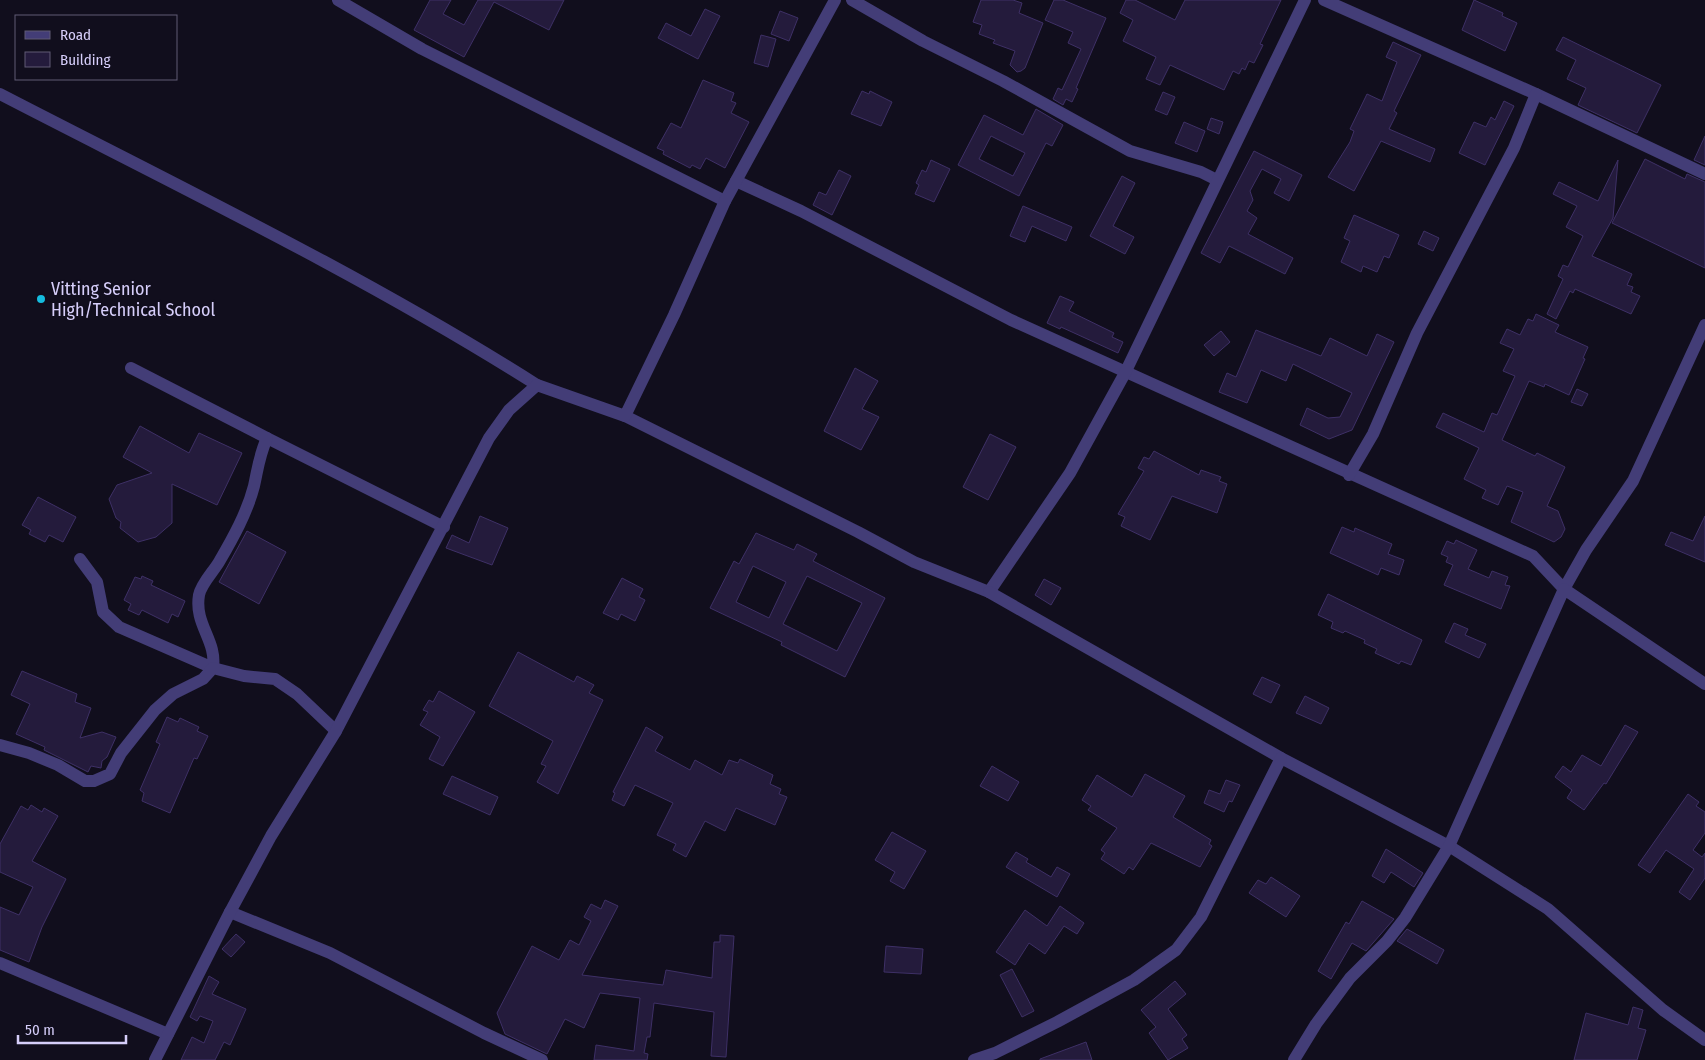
<svg xmlns="http://www.w3.org/2000/svg" width="1705" height="1060" font-family="'Fira Sans Condensed',sans-serif">
  <style>
    .building { fill: #241b3c; stroke: #3e3066; fill-rule: evenodd }
    .lines { fill: none; stroke-linecap: round; stroke-linejoin: round }
    .street { stroke: #433d77; stroke-width: 12 }
    .poi-dot { fill: #15bcdf; stroke: #110e1d; stroke-width: 2 }
    .labels { text-anchor: middle; stroke-width: 4; stroke-linejoin: round; paint-order: stroke }
    .poi-label { font-size: 18px; fill: #d6cefa; stroke: #110e1d; text-anchor: start }
  </style>
  <rect width="100%" height="100%" fill="#110e1d"/>
  <!-- building -->
  <g class="building">
    <path d="M430,0H451L443,14L464,25L478,0H564L549,30L494,2L464,57L414,30Z"/>
    <path d="M981,0H1013L1022,3L1019,13L1043,23L1025,68L1021,71L1017,72L1010,65L1015,51L993,43L995,40L979,34L982,25L973,22Z"/>
    <path d="M1054,0H1063L1106,18L1076,88L1078,89L1072,102L1066,99L1063,105L1053,99L1058,88L1062,90L1081,49L1068,43L1073,32L1045,20Z"/>
    <path d="M1126,0H1135L1175,20L1185,0H1281L1260,44L1263,45L1254,63L1249,61L1245,70L1242,68L1239,74L1233,71L1224,90L1170,65L1160,85L1146,79L1156,57L1123,41L1133,20L1120,13Z"/>
    <path d="M1474,0L1503,13L1502,16L1517,23L1505,51L1462,30Z"/>
    <path d="M705,9L720,16L698,59L658,38L666,23L691,36Z"/>
    <path d="M780,11L798,18L789,41L771,34Z"/>
    <path d="M761,35L776,39L768,67L754,63Z"/>
    <path d="M1563,37L1661,85L1637,133L1578,105L1586,88L1567,79L1576,60L1556,50Z"/>
    <path d="M1393,42L1421,55L1394,111L1397,113L1389,129L1435,149L1430,162L1381,141L1354,191L1328,177L1350,142L1354,131L1350,129L1367,94L1382,101L1397,62L1386,57Z"/>
    <path d="M703,80L734,93L731,101L736,103L731,113L749,122L725,168L706,158L700,169L692,165L690,168L663,154L664,151L657,148L671,123L681,128Z"/>
    <path d="M862,91L869,94L870,91L892,102L881,126L851,114Z"/>
    <path d="M1163,92L1175,97L1167,115L1155,110Z"/>
    <path d="M1504,101L1514,106L1485,165L1459,153L1474,122L1486,127L1491,117L1495,120Z"/>
    <path d="M1036,109L1063,125L1052,146L1046,143L1019,196L958,165L984,115L1023,135ZM991,136L1025,153L1013,176L979,159Z"/>
    <path d="M1211,118L1223,122L1219,134L1207,129Z"/>
    <path d="M1184,122L1205,131L1197,152L1175,143Z"/>
    <path d="M1705,136V165L1694,160Z"/>
    <path d="M1254,151L1302,175L1289,201L1274,193L1281,179L1262,169L1250,191L1253,200L1247,211L1257,218L1248,234L1293,258L1285,274L1229,246L1220,263L1201,253Z"/>
    <path d="M1645,159L1685,179L1687,174L1705,182V268L1612,223Z"/>
    <path d="M931,160L950,169L934,202L915,194L919,185L916,183L922,170L926,172Z"/>
    <path d="M1618,160L1613,218L1592,256L1632,274L1627,285L1633,287L1631,292L1640,296L1631,314L1575,289L1573,293L1570,291L1556,319L1547,314L1563,279L1558,276L1563,265L1568,267L1583,236L1566,227L1577,206L1553,194L1559,182L1598,201Z"/>
    <path d="M839,170L851,176L832,215L813,205L819,192L826,195Z"/>
    <path d="M1122,176L1135,183L1113,226L1134,237L1125,254L1090,236Z"/>
    <path d="M1023,206L1072,227L1066,241L1032,226L1025,242L1010,236Z"/>
    <path d="M1354,215L1399,235L1389,258L1384,256L1377,272L1363,266L1361,272L1341,262L1350,241L1344,238Z"/>
    <path d="M1424,231L1439,238L1433,251L1418,244Z"/>
    <path d="M1060,296L1074,302L1069,311L1114,333L1112,337L1123,342L1118,353L1061,327L1060,329L1047,323Z"/>
    <path d="M1536,314L1559,325L1555,332L1588,347L1583,358L1585,359L1569,395L1545,384L1544,387L1529,381L1502,440L1535,456L1537,453L1565,467L1547,506L1558,511L1565,529L1561,537L1554,542L1511,522L1523,492L1507,486L1498,505L1482,498L1486,490L1464,479L1479,448L1436,427L1443,413L1484,432L1492,413L1497,415L1515,376L1503,371L1514,349L1500,343L1507,329L1520,335L1528,319L1533,321Z"/>
    <path d="M1256,330L1321,356L1330,338L1367,356L1377,334L1394,342L1352,430L1329,439L1300,425L1307,408L1328,418L1340,417L1352,393L1293,364L1286,381L1261,370L1247,403L1219,392L1227,373L1236,377Z"/>
    <path d="M1221,331L1230,342L1214,356L1204,345Z"/>
    <path d="M855,368L878,381L862,409L879,417L861,450L824,431Z"/>
    <path d="M1577,389L1588,394L1582,406L1571,402Z"/>
    <path d="M140,426L189,453L199,433L242,453L217,505L172,484V523L156,537L138,542L120,528L121,522L116,518L109,499L117,485L152,473L123,457Z"/>
    <path d="M990,434L1016,447L988,500L963,487Z"/>
    <path d="M1154,451L1199,475L1201,470L1221,477L1219,481L1227,484L1217,513L1172,496L1150,540L1121,526L1125,517L1118,514L1144,471L1138,468L1144,457L1149,459Z"/>
    <path d="M38,497L76,517L63,542L49,535L45,542L29,534L31,530L22,525Z"/>
    <path d="M480,516L508,528L492,565L446,548L452,535L469,543Z"/>
    <path d="M1705,516V562L1665,545L1671,532L1693,541Z"/>
    <path d="M1342,527L1354,532L1355,528L1392,544L1388,554L1404,560L1399,575L1381,568L1378,575L1330,553Z"/>
    <path d="M247,531L286,552L259,604L219,582Z"/>
    <path d="M756,533L794,550L797,544L817,554L813,561L885,598L845,677L781,645L782,642L710,608L734,561L739,564ZM753,566L786,582L769,618L736,602ZM807,576L862,603L837,651L783,624Z"/>
    <path d="M1456,540L1477,550L1468,569L1489,578L1492,571L1508,577L1505,585L1510,586L1501,609L1444,585L1453,565L1446,562L1448,557L1441,554L1447,541L1454,544Z"/>
    <path d="M142,576L153,581L151,585L185,601L178,617L172,614L168,623L142,610L139,615L128,610L131,604L124,600L135,577L141,579Z"/>
    <path d="M622,578L643,589L639,597L645,600L635,621L621,614L618,620L603,613Z"/>
    <path d="M1044,579L1061,588L1051,605L1035,595Z"/>
    <path d="M1328,594L1422,640L1411,665L1401,661L1399,664L1375,653L1377,649L1364,643L1365,640L1345,631L1343,633L1331,628L1333,622L1318,615Z"/>
    <path d="M1454,623L1468,629L1465,635L1486,644L1479,658L1445,642Z"/>
    <path d="M518,652L574,682L577,676L594,685L589,693L603,700L558,794L537,782L546,766L541,764L553,741L489,706Z"/>
    <path d="M22,671L77,694L75,702L91,708L80,738L102,732L116,737L107,757L102,761L101,768L91,766L88,772L44,750L45,747L16,734L30,704L11,695Z"/>
    <path d="M1262,677L1280,685L1271,703L1253,694Z"/>
    <path d="M439,691L475,712L443,766L429,759L440,737L420,725L428,712L423,710L429,700L433,702Z"/>
    <path d="M1305,696L1329,708L1321,724L1296,713Z"/>
    <path d="M167,717L178,722L180,718L199,727L197,731L208,736L197,759L194,758L170,813L142,801L144,793L140,790L160,744L156,742Z"/>
    <path d="M1625,725L1638,732L1606,784L1604,783L1584,810L1567,798L1572,790L1555,777L1563,766L1571,772L1582,755L1601,766Z"/>
    <path d="M646,727L663,737L655,751L690,770L695,760L722,775L729,760L738,763L740,759L773,775L770,784L781,789L779,794L787,797L775,825L736,808L725,831L705,821L686,857L673,850L676,844L657,835L673,803L635,785L624,806L612,800L615,793L613,792Z"/>
    <path d="M992,766L1019,782L1008,801L980,786Z"/>
    <path d="M1145,774L1185,796L1173,817L1211,840L1209,844L1212,846L1200,867L1151,843L1133,870L1129,867L1124,874L1101,859L1105,853L1101,850L1117,828L1088,810L1091,806L1082,800L1097,775L1132,797Z"/>
    <path d="M452,776L498,797L490,815L443,794Z"/>
    <path d="M1226,780L1240,785L1232,802L1229,801L1224,812L1204,803L1209,790L1220,794Z"/>
    <path d="M1688,794L1699,802L1696,806L1705,812V833L1693,850L1702,857L1705,853V878L1690,900L1679,892L1694,869L1666,850L1650,873L1638,865Z"/>
    <path d="M31,805L42,812L44,808L58,816L32,861L66,879L42,927L29,962L0,950V907L19,915L33,887L0,872V844L21,806L28,810Z"/>
    <path d="M892,832L926,851L904,889L890,881L895,872L875,860Z"/>
    <path d="M1386,849L1423,873L1414,887L1391,872L1384,883L1372,876Z"/>
    <path d="M1016,852L1028,859L1026,862L1051,877L1057,867L1070,874L1057,897L1006,867Z"/>
    <path d="M1271,877L1300,896L1286,917L1249,893L1258,880L1266,884Z"/>
    <path d="M605,900L618,906L582,975L663,985L666,970L712,978L714,942H720V935L734,936L726,1057L711,1056L714,1012L654,1003L650,1037H647L644,1053L648,1054L647,1060H594L596,1045L634,1051L640,998L600,993L584,1028L565,1019L547,1054L505,1034L497,1013L532,946L559,960L570,940L579,945L591,921L584,917L591,904L601,909Z"/>
    <path d="M1362,901L1394,919L1366,951L1352,943L1331,979L1318,971L1346,922L1349,924Z"/>
    <path d="M1060,906L1084,923L1077,934L1064,926L1045,954L1029,943L1015,965L996,952L1025,910L1047,926Z"/>
    <path d="M1407,929L1444,950L1437,964L1397,941Z"/>
    <path d="M236,934L245,942L231,957L222,949Z"/>
    <path d="M886,946L923,949L921,974L884,972Z"/>
    <path d="M1012,969L1034,1011L1022,1017L1000,975Z"/>
    <path d="M209,976L219,982L212,994L246,1009L230,1045L224,1042L215,1060H181L192,1037L204,1043L213,1021L200,1016L197,1021L190,1017Z"/>
    <path d="M1175,981L1186,994L1168,1009L1187,1035L1182,1039L1188,1048L1168,1060L1149,1033L1156,1027L1141,1010Z"/>
    <path d="M1633,1007L1643,1010L1638,1028L1646,1030L1637,1060H1574L1586,1013L1628,1025Z"/>
    <path d="M1086,1042L1092,1060H1040V1059Z"/>
  </g>
  <g class="lines">
    <!-- street -->
    <g class="street">
      <path d="M338,0L422,49L725,201"/>
      <path d="M852,0L923,41L1003,81L1130,151L1201,172L1217,180"/>
      <path d="M1324,0L1536,94L1705,174"/>
      <path d="M0,94C180,187 365,276 537,385"/>
      <path d="M736,181L801,211L1011,320L1533,556L1564,589L1586,550L1633,481L1705,325"/>
      <path d="M625,416L858,532L914,562L989,592L1070,473L1125,373L1305,0"/>
      <path d="M267,438L444,527"/>
      <path d="M1349,475L1373,434L1417,333L1514,148L1536,94"/>
      <path d="M80,559L97,582L103,612L119,627L213,668C217,640 194,625 199,595C201,584 213,572 219,562C233,538 247,513 254,486C258,468 259,456 267,438L131,368"/>
      <path d="M989,592L1281,758L1449,846L1548,909L1663,1010L1705,1040"/>
      <path d="M0,745L29,753L58,765L85,781H94L110,774L121,753L155,710L173,694L203,679L213,668L244,676L275,679L297,694L336,731"/>
      <path d="M230,912L330,953L484,1033L542,1060"/>
      <path d="M0,963L168,1034"/>
      <path d="M155,1060L230,912L271,836L336,731L489,438L509,410L537,385L625,416L674,315L725,201L835,0"/>
      <path d="M974,1060L995,1053L1057,1022L1134,980L1176,950L1201,917L1281,758"/>
      <path d="M1294,1060L1316,1024L1350,978L1387,941L1405,918L1449,846L1564,589L1705,684"/>
    </g>
  </g>
  <!-- markers -->
  <circle class="poi-dot" cx="41" cy="299" r="5"/>
  <g class="labels">
    <!-- poi labels -->
    <g class="poi-label">
      <text x="51" y="295">Vitting Senior<tspan x="51" dy="21">High/Technical School</tspan></text>
    </g>
  </g>
  <!-- legend -->
  <rect x="15" y="15" width="162" height="65" fill="#110e1d" stroke="#605b75"/>
  <rect x="25" y="31" width="25" height="8" fill="#433d77" stroke="#605b75"/>
  <text x="60" y="40" font-size="15" fill="#d6cefa">Road</text>
  <rect x="25" y="52" width="25" height="15" fill="#241b3c" stroke="#605b75"/>
  <text x="60" y="65" font-size="15" fill="#d6cefa">Building</text>
  <!-- scale -->
  <path d="M18 1035v8h108v-8" fill="none" stroke="#d6cefa" stroke-width="2.5"/>
  <text x="25" y="1035" font-size="15" fill="#d6cefa" stroke="#110e1d" stroke-width="4" paint-order="stroke">50 m</text>
</svg>
